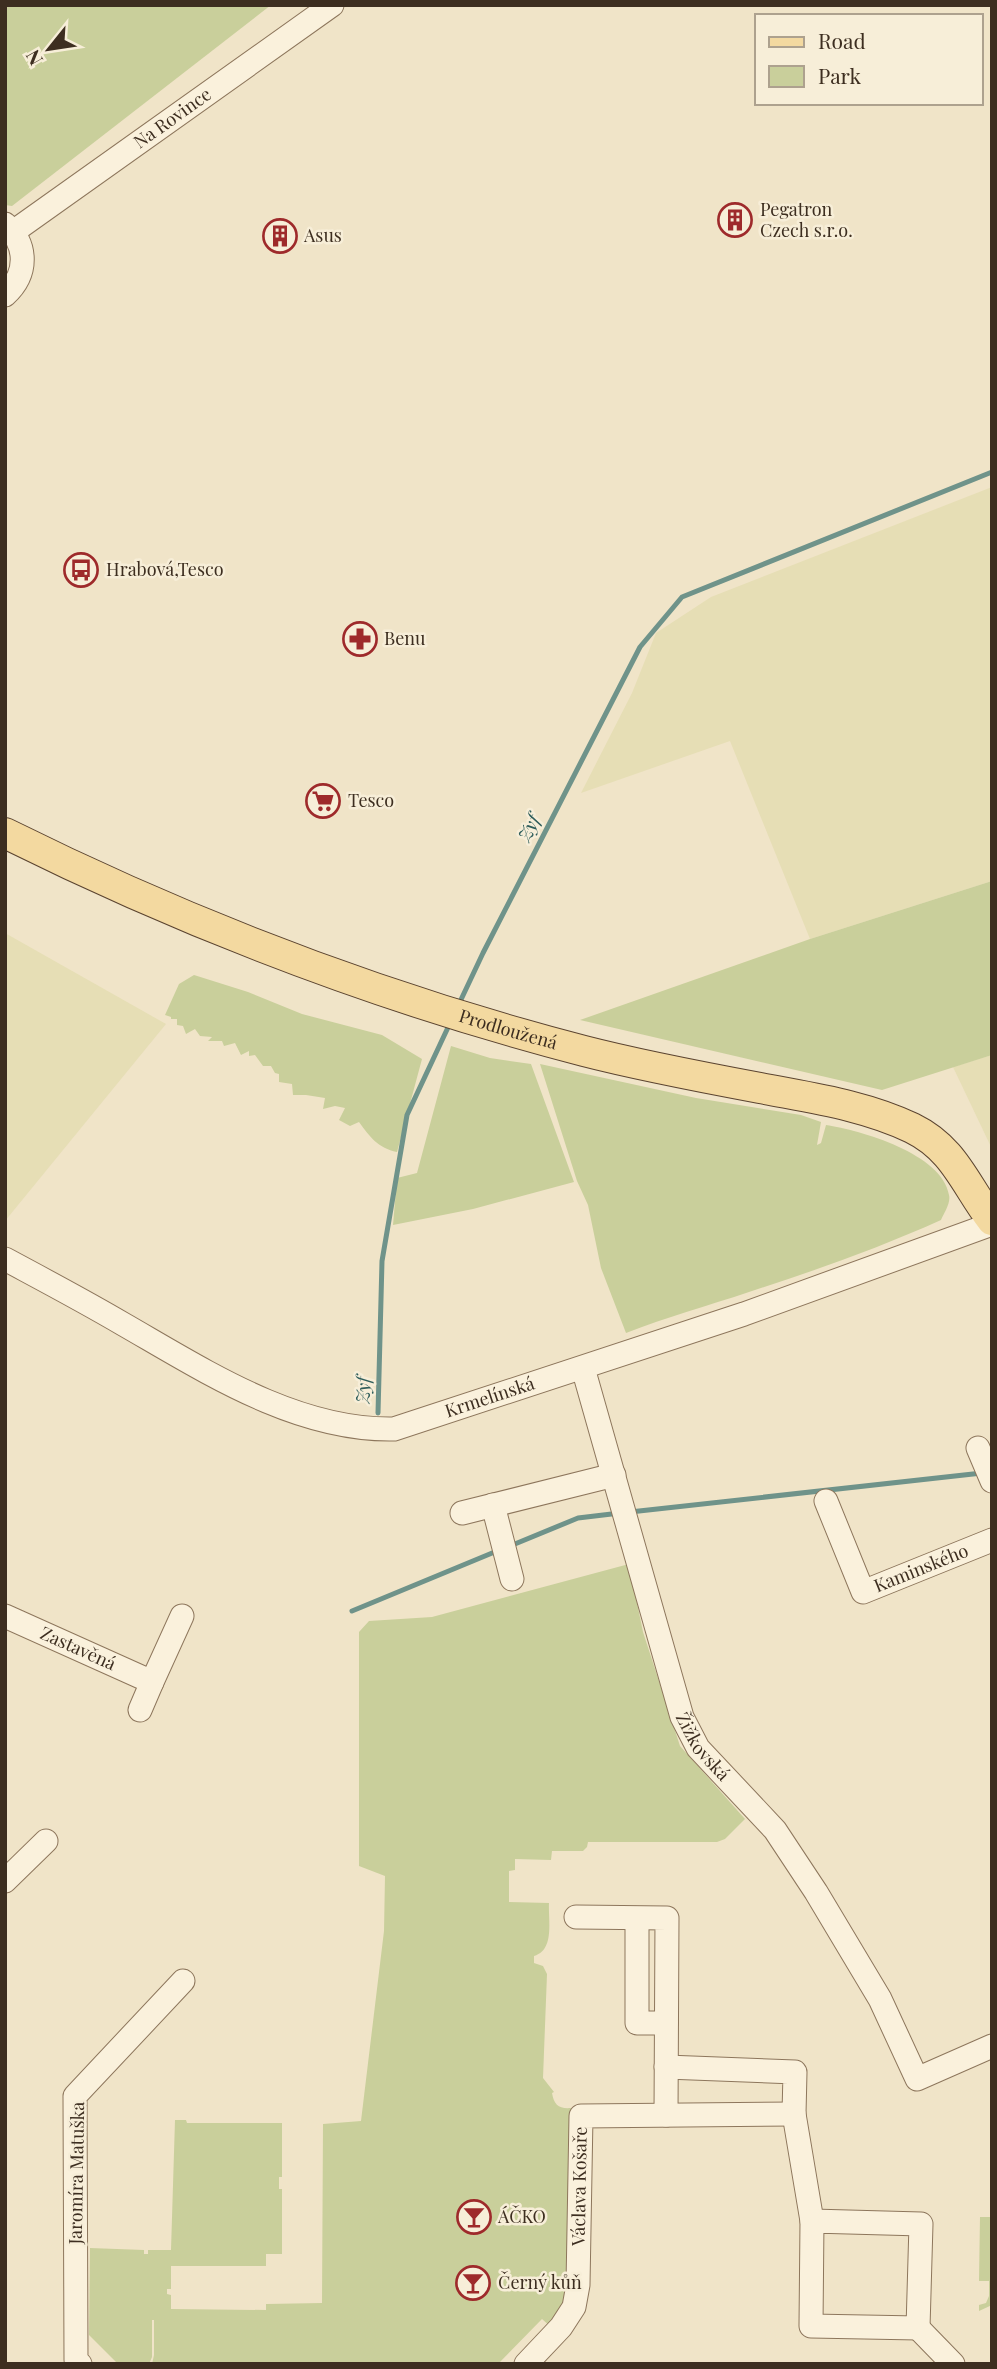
<svg xmlns="http://www.w3.org/2000/svg" width="997" height="2369" font-family="'Playfair Display',serif">
  <style>
    .farmland { fill: #e6deb5 }
    .green { fill: #c9cf9b }
    .lines { fill: none; stroke-linecap: round; stroke-linejoin: round }
    .stream { stroke: #6f938a; stroke-width: 5 }
    .minor-casing { stroke: #8d765c; stroke-width: 25 }
    .major-casing { stroke: #5b4430; stroke-width: 32 }
    .minor { stroke: #faf1dc; stroke-width: 23 }
    .major { stroke: #f3d9a0; stroke-width: 30 }
    .labels { text-anchor: middle; stroke-width: 5; stroke-linejoin: round; paint-order: stroke }
    .street-label { font-size: 18px; fill: #3d2e20; stroke: #f7eed8 }
    .poi-label { font-size: 18px; fill: #3d2e20; stroke: #f7eed8; text-anchor: start }
    .water-label { font-size: 19px; font-style: italic; fill: #2f5d5a; stroke: #f7eed8 }
  </style>
  <rect width="100%" height="100%" fill="#f0e4c8"/>
  <!-- farmland -->
  <g class="farmland">
    <path d="M992,487V881L810,939L730,741L581,793L632,693L656,633L711,597Z"/>
    <path d="M5,933L166,1024L5,1221Z"/>
    <path d="M992,1055V1149L953,1067Z"/>
  </g>
  <!-- green -->
  <g class="green">
    <path d="M5,5H271L12,206L5,205Z"/>
    <path d="M992,881V1055L882,1090L580,1020L810,939Z"/>
    <path d="M194,975L248,992L302,1014L382,1035L422,1059L397,1152C378,1148 370,1137 359,1122L350,1126L339,1120L345,1108L335,1106L323,1109L325,1098L306,1095H293L292,1084L279,1082V1074L275,1073L271,1066H263L255,1055L249,1056V1051L241,1055L235,1043L224,1046L222,1041H208L212,1037L200,1036L195,1029L186,1034L183,1026L177,1025V1019H171V1017L165,1015L179,984Z"/>
    <path d="M451,1046L490,1058L531,1064L574,1182L473,1209L393,1225L397,1178L417,1173Z"/>
    <path d="M540,1064L696,1098L801,1115L821,1122L817,1145L821,1143L826,1125C860,1130 943,1154 949,1195C951,1203 944,1213 941,1220C879,1248 814,1271 749,1292C707,1306 667,1317 626,1333L601,1268L588,1205L577,1181Z"/>
    <path d="M629,1564L643,1632L680,1746L745,1819L725,1839L717,1842H588L587,1847L583,1851H552L551,1860L515,1859V1870L509,1871V1902L549,1903C548,1920 555,1950 534,1956V1963L543,1966L547,1974L543,2078L554,2092L552,2093C554,2105 559,2109 571,2108V2277L569,2291L552,2328L542,2319L498,2364H152L154,2355V2320H152V2357L149,2364H118L89,2335L90,2248L144,2250V2254H148V2250H171L175,2120H186L187,2123H282V2177H279V2189H282V2254H266V2266H171V2289H167V2294L171,2295V2309L266,2310V2304L322,2303L323,2124L361,2121L384,1931L385,1876L359,1866V1632L369,1621L432,1617Z"/>
    <path d="M990,2197H992V2305L979,2311V2305L986,2303L989,2296V2281H979L980,2217H990Z"/>
  </g>
  <g class="lines">
    <!-- stream -->
    <g class="stream">
      <path d="M458,1006L483,953L640,647L682,597L992,472"/>
      <path d="M378,1413L382,1261L407,1115L451,1021"/>
      <path d="M630,1512L982,1473"/>
      <path d="M510,1546L578,1518L620,1513"/>
      <path d="M352,1611L497,1551"/>
    </g>
    <!-- minor casing -->
    <g class="minor-casing">
      <g id="minor">
        <path d="M5,224C28,245 28,274 5,295"/>
        <path id="s1" d="M13,232L332,5"/>
        <path id="s2" d="M5,1259C44,1280 84,1301 123,1324C205,1371 296,1431 394,1429L744,1314L992,1224"/>
        <path id="s3" d="M583,1368L682,1717L698,1748L775,1830L816,1892L880,1999L917,2079L992,2046"/>
        <path d="M978,1448L992,1481"/>
        <path id="s4" d="M826,1501L863,1592L992,1540"/>
        <path d="M493,1505L512,1579"/>
        <path d="M462,1513L614,1475"/>
        <path id="s5" d="M5,1616L152,1682L182,1616"/>
        <path d="M140,1710L152,1682"/>
        <path d="M5,1881L46,1841"/>
        <path d="M576,1917L667,1918L666,2115"/>
        <path d="M637,1919V2023H666"/>
        <path d="M666,2067L795,2072L794,2114L812,2221"/>
        <path d="M812,2221L921,2224L918,2328L811,2326Z"/>
        <path d="M918,2328L953,2364"/>
        <path d="M80,2364L76,2360L75,2096L183,1981"/>
        <path id="s6" d="M526,2364L561,2327L574,2307L578,2285L581,2116L794,2114"/>
      </g>
    </g>
    <!-- major casing -->
    <g class="major-casing">
      <g id="major">
        <path id="s7" d="M5,833C190,925 384,999 584,1051C642,1066 701,1077 760,1088C811,1098 864,1105 912,1128C955,1149 965,1185 992,1220"/>
      </g>
    </g>
    <!-- minor -->
    <use href="#minor" class="minor"/>
    <!-- major -->
    <use href="#major" class="major"/>
  </g>
  <!-- icons -->
  <defs>
    <g id="building-ring" transform="scale(1.75)"><circle r="9.5" fill="#f7eed8" stroke="#9e2a2b" stroke-width="1.5"/><path d="M-4-6H4V6H1V3H-1V6H-4ZM-2.5-4.3h1.7v1.8h-1.7ZM.8-4.3h1.7v1.8H.8ZM-2.5-1h1.7V.8h-1.7ZM.8-1h1.7V.8H.8Z" fill="#9e2a2b"/></g>
    <g id="bus-ring" transform="scale(1.75)"><circle r="9.5" fill="#f7eed8" stroke="#9e2a2b" stroke-width="1.5"/><path d="M-5-6H5V4H4V6H2V4H-2V6H-4V4H-5ZM-3.5-4V0h7V-4ZM-3.5 1.2v1.5H-2V1.2ZM2 1.2v1.5H3.5V1.2Z" fill="#9e2a2b"/></g>
    <g id="pharmacy-ring" transform="scale(1.75)"><circle r="9.5" fill="#f7eed8" stroke="#9e2a2b" stroke-width="1.5"/><path d="M-2-6h4v4h4v4h-4v4h-4v-4h-4v-4h4Z" fill="#9e2a2b"/></g>
    <g id="supermarket-ring" transform="scale(1.75)"><circle r="9.5" fill="#f7eed8" stroke="#9e2a2b" stroke-width="1.5"/><path d="M-6-5.5h2.5l.6 2H6L4.5 2H-2.5L-4.4-4H-6ZM-1.5 3.2a1.3 1.3 0 1 0 .1 0ZM3 3.2a1.3 1.3 0 1 0 .1 0Z" fill="#9e2a2b"/></g>
    <g id="bar-ring" transform="scale(1.75)"><circle r="9.5" fill="#f7eed8" stroke="#9e2a2b" stroke-width="1.5"/><path d="M-6-5H6L.8 .8V4.5H3.5V6h-7V4.5H-.8V.8Z" fill="#9e2a2b"/></g>
  </defs>
  <g fill-rule="evenodd">
    <use href="#building-ring" x="735" y="220"/>
    <use href="#building-ring" x="280" y="236"/>
    <use href="#bus-ring" x="81" y="570"/>
    <use href="#pharmacy-ring" x="360" y="639"/>
    <use href="#supermarket-ring" x="323" y="801"/>
    <use href="#bar-ring" x="474" y="2217"/>
    <use href="#bar-ring" x="473" y="2283"/>
  </g>
  <g class="labels">
    <!-- street labels -->
    <g class="street-label">
      <text dy="6" stroke="none"><textPath href="#s1" startOffset="196">Na Rovince</textPath></text>
      <text dy="6" stroke="none"><textPath href="#s7" startOffset="541">Prodloužená</textPath></text>
      <text dy="6" stroke="none"><textPath href="#s2" startOffset="530">Krmelínská</textPath></text>
      <text dy="6" stroke="none"><textPath href="#s4" startOffset="161">Kaminského</textPath></text>
      <text dy="6" stroke="none"><textPath href="#s5" startOffset="80">Zastavěná</textPath></text>
      <text dy="6" stroke="none"><textPath href="#s3" startOffset="399">Žižkovská</textPath></text>
      <text transform="translate(77 2173) rotate(-89)" y="6">Jaromíra Matuška</text>
      <text dy="6" stroke="none"><textPath href="#s6" startOffset="196">Václava Košaře</textPath></text>
    </g>
    <!-- poi labels -->
    <g class="poi-label">
      <text x="760" y="216">Pegatron<tspan x="760" dy="21">Czech s.r.o.</tspan></text>
      <text x="304" y="242">Asus</text>
      <text x="106" y="576">Hrabová,Tesco</text>
      <text x="384" y="645">Benu</text>
      <text x="348" y="807">Tesco</text>
      <text x="498" y="2223">ÁČKO</text>
      <text x="498" y="2289">Černý kůň</text>
    </g>
    <!-- water labels -->
    <g class="water-label">
      <text transform="translate(529 828) rotate(-63)" y="7">Zyf</text>
      <text transform="translate(363 1390) rotate(-88)" y="7">Zyf</text>
    </g>
  </g>
  <!-- border -->
  <rect width="997" height="2369" fill="none" stroke="#3d2e20" stroke-width="14"/>
  <!-- legend -->
  <rect x="755" y="14" width="228" height="91" fill="#f7eed8" stroke="#ada18e" stroke-width="2"/>
  <rect x="769" y="37" width="35" height="10" fill="#f3d9a0" stroke="#ada18e" stroke-width="2"/>
  <text x="818" y="49" font-size="21" fill="#3d2e20">Road</text>
  <rect x="769" y="66" width="35" height="21" fill="#c9cf9b" stroke="#ada18e" stroke-width="2"/>
  <text x="818" y="84" font-size="21" fill="#3d2e20">Park</text>
  <!-- north arrow -->
  <g transform="translate(49 49) rotate(240)" stroke="#f7eed8" stroke-width="5" paint-order="stroke">
  <path d="M0-5L12 26L0 18L-12 26Z" fill="#3d2e20"/>
  <text y="-10" font-size="19" font-weight="bold" text-anchor="middle" fill="#3d2e20">N</text>
  </g>
</svg>
